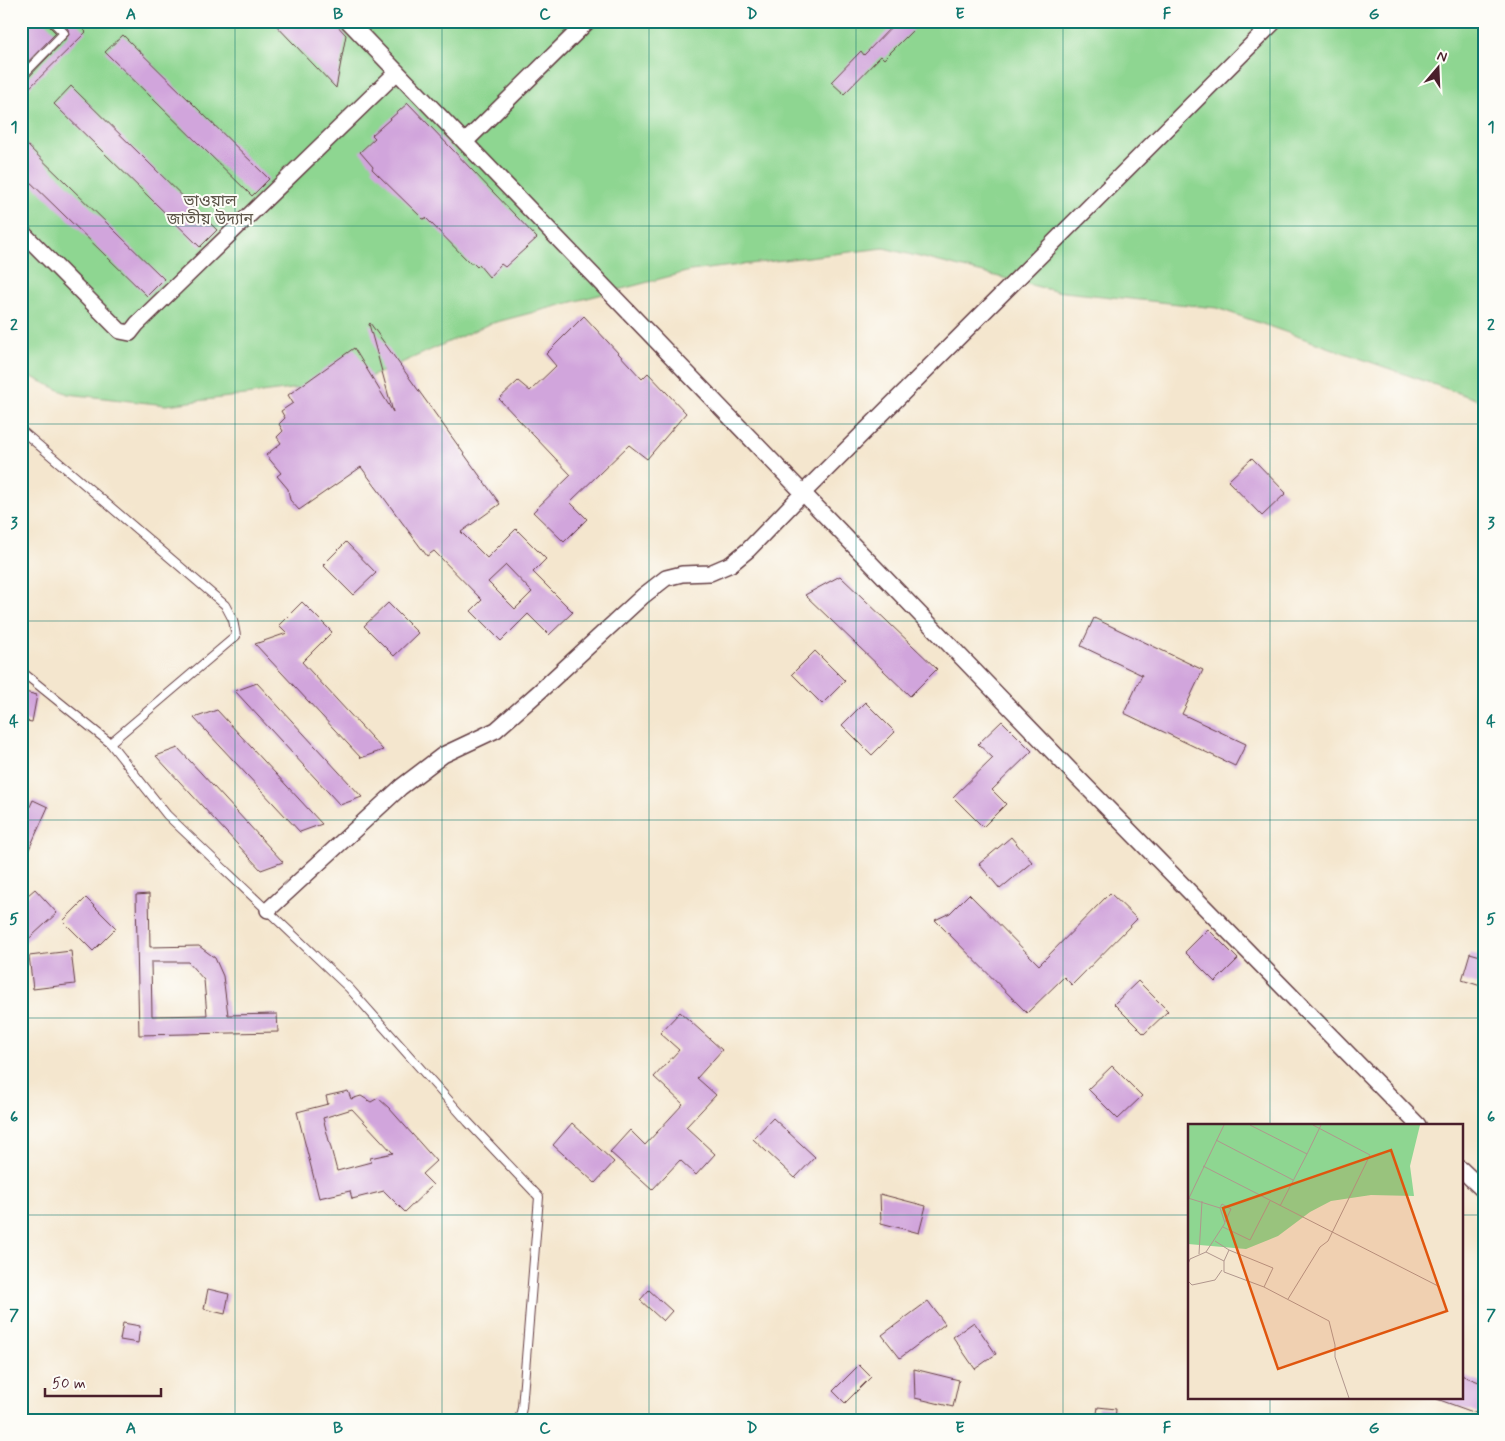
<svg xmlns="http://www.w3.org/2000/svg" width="1505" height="1441" font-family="Mynerve,'Noto Sans Bengali',sans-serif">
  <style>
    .green { fill: #8ed691; stroke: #6c7a5e }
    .building { fill: #d1a5dc; fill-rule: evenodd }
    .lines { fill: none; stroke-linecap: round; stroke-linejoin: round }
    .service-casing { stroke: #643d43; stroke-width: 10 }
    .minor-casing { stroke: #643d43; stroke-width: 18 }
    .service { stroke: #fff; stroke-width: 8 }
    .minor { stroke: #fff; stroke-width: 15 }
    .grid { fill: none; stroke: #0f766e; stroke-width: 1; stroke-opacity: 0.55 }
    .labels { text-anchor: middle; stroke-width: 4; stroke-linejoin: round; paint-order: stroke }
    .park-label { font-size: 16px; fill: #5e564a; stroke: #fdfcf7 }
    .inset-road { fill: none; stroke: #b0968d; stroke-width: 1 }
    .view { fill: #e0560e; fill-opacity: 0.15; stroke: #e0560e; stroke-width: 2.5 }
    .inset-edge { fill: none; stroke: #4a1f2b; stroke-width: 2.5 }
    .neatline { fill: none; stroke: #0f766e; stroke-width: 2 }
    .grid-label { font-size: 16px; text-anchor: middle; font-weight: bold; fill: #0f766e }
  </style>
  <rect width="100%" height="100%" fill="#fdfcf7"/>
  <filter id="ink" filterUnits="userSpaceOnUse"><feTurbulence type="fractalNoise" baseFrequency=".02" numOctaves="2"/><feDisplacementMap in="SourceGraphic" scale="10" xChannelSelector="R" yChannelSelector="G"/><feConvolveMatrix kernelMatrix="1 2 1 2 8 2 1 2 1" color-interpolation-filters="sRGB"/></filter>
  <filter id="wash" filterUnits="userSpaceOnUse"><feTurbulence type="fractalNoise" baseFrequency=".0096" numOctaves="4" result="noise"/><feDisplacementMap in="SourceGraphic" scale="20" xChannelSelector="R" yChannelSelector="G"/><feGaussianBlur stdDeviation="1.12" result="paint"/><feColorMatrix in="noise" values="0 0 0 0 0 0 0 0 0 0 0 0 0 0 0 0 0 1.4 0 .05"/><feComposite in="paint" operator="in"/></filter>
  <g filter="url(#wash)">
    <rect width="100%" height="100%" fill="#f4e6ce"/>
    <!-- green -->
    <path class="green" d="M21,21H1484V402L1217,308L1055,291L884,248L690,271L489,324L363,380L166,405L68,394L21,372Z"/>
    <g id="blocks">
      <!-- building -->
      <g class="building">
        <path d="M21,21H46L48,25L56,33L21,69Z"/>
        <path d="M60,21H75L86,32L21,96V82L25,81L69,35L68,29Z"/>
        <path d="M272,21H333L346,35L336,88Z"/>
        <path d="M897,21H918L913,27L914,29L884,59L881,56L844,94L831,82L861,51L864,55Z"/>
        <path d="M123,35L269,179L252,196L105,52Z"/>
        <path d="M71,86L217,230L200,247L54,104Z"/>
        <path d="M408,103L537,238L505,267L501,264L489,277L479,265L477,267L473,263H470L426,218L423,219L372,169L373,167L360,152L375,138L372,135Z"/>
        <path d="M21,139L164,279L147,296L21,173Z"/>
        <path d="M584,316L642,379L648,373L686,413L647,459L629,445L570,502L587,519L564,542L533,512L571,475L499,399L518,381L530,391L556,366L546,354Z"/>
        <path d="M370,323L500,504L461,532L487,558L516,529L546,559L533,572L573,612L549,635L528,614L501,641L471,611L482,600L434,551L427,556L361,467L299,510L290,500L288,489L277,476L281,473L266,455L281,443L277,437L283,431L279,424L285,418L281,411L293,403L288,395L354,348L393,412L369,324ZM506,565L532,592L515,609L488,582Z"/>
        <path d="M1252,458L1286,493L1262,516L1228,481Z"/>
        <path d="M346,542L376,573L353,595L323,565Z"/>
        <path d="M840,576L937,669L910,696L805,595Z"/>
        <path d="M302,602L332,632L302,662L383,750L361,758L255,644L287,633L279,625Z"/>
        <path d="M388,603L418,633L394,656L364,626Z"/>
        <path d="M1094,618L1203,670L1182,714L1246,744L1235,766L1124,713L1142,675L1081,646Z"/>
        <path d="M815,651L845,681L822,704L792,674Z"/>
        <path d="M257,683L362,797L340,805L235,691Z"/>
        <path d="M21,691L37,695L32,722L21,720Z"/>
        <path d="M865,702L895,732L872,755L842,725Z"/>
        <path d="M217,710L322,824L300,832L194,718Z"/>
        <path d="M1002,721L1032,751L992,790L1006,804L983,827L953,797L993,758L978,744Z"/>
        <path d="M178,748L283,862L261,870L156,756Z"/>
        <path d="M33,800L48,807L21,867V826Z"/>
        <path d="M1011,837L1032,862L1000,889L979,864Z"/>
        <path d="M35,889L57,913L21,946V901Z"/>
        <path d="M1110,893L1137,919L1072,985L1064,977L1027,1013L935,920L950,913L969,894L1039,965Z"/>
        <path d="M149,894L150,947L199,946L215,958L223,976L228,1015L277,1014L278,1032L139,1035L136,895ZM151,962H188L204,980L207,1015L152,1016Z"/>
        <path d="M86,898L116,928L93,951L63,921Z"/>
        <path d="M1208,929L1238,959L1215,982L1185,952Z"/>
        <path d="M71,951L75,984L33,989L29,956Z"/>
        <path d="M1470,953L1484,957V987L1462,980Z"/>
        <path d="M1138,981L1168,1011L1144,1034L1114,1004Z"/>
        <path d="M680,1012L722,1050L697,1078L716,1095L686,1127L715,1154L696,1175L680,1160L652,1190L610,1152L630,1130L645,1145L683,1104L654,1077L679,1050L660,1033Z"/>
        <path d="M1112,1066L1142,1096L1118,1119L1088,1089Z"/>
        <path d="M348,1091L351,1099L361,1096L371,1102L378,1098L389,1108L436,1161L422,1174L433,1185L405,1212L384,1191L352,1199L350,1191L319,1198L297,1112L328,1104L326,1096ZM352,1109L393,1153L370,1158L371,1162L337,1171L323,1118Z"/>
        <path d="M773,1118L815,1157L795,1178L753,1139Z"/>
        <path d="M572,1123L614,1162L595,1183L553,1145Z"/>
        <path d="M880,1194L926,1206L919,1233L881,1223Z"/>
        <path d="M208,1289L229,1294L225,1314L204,1309Z"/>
        <path d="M649,1290L672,1311L663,1321L640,1300Z"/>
        <path d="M928,1301L945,1324L900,1358L882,1335Z"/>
        <path d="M974,1322L996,1354L975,1369L953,1337Z"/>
        <path d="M123,1323L140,1326L138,1343L120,1340Z"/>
        <path d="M859,1365L871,1377L845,1403L833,1391Z"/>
        <path d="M914,1369L959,1380L953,1407L915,1398Z"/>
        <path d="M1461,1375L1484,1384V1416L1437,1399V1397H1461Z"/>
        <path d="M1098,1407L1116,1409L1115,1420H1096Z"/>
      </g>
    </g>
  </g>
  <g filter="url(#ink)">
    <use href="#blocks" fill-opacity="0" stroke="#643d43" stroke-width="1"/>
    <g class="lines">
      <!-- service casing -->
      <g class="service-casing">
        <g id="service">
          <path d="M21,77L64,33L52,21"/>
          <path d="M21,430L225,605L233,620L236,636L110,743"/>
          <path d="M21,671L110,743L167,815L349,988L468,1122L539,1197L522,1408L519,1420"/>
        </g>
      </g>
      <!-- minor casing -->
      <g class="minor-casing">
        <g id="minor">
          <path d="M348,21L1075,775L1418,1125"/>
          <path d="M465,142L588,21"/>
          <path d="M21,231L120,331L130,333L137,324L397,72"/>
          <path d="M268,910L401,787L443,755L496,730L540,691L643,596L666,578L682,574L710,573L731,564L748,550L803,493L1275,21"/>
          <path d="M1461,1169L1484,1191"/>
        </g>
      </g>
      <!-- service -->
      <use href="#service" class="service"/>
      <!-- minor -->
      <use href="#minor" class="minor"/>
    </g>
  </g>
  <!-- grid -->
  <path class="grid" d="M235,21V1420M442,21V1420M649,21V1420M856,21V1420M1063,21V1420M1270,21V1125M21,226H1484M21,424H1484M21,621H1484M21,820H1484M21,1018H1484M21,1215H1189M1461,1215H1484M1270,1397V1420"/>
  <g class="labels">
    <!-- park labels -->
    <g class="park-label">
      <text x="210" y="206">ভাওয়াল<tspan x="210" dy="18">জাতীয় উদ্যান</tspan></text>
    </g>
  </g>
  <!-- overview -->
  <g transform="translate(1188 1124)">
    <rect width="275" height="275" fill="#f4e6ce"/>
    <path d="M0,1H232L222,42L226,72L183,71L143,77L122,88L90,112L58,125L0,120Z" fill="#8ed691"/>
    <path class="inset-road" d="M62,1L119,30L133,1M28,16L105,56M15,42L252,163M0,74L32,84L37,99L18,128L36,137V148L76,163L141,197L147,221V233L161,274M1,74L36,1M92,82L119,30M32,84L34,80L43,85L37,98M35,103L62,116L82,77M27,117L41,126L36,137M41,126L85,144L76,163M11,130L14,77M0,140L2,135L18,128M0,157L4,161L27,156L34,146M100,175L132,123L140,117L182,31L125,1"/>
    <path class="view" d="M203,26L259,187L90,245L35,84Z"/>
    <rect width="275" height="275" class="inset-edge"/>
  </g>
  <!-- margin -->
  <rect width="1505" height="1441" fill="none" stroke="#fdfcf7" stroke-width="55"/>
  <!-- north arrow -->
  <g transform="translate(1438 68) rotate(19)" stroke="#fdfcf7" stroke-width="4" paint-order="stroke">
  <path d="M0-4L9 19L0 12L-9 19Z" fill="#4a1f2b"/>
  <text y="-8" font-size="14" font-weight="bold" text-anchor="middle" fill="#4a1f2b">N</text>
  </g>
  <!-- scale -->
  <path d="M45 1388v8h116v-8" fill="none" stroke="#4a1f2b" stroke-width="2.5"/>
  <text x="52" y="1388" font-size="15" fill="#4a1f2b" stroke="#fdfcf7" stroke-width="4" paint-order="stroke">50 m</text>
  <rect x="28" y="28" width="1450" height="1386" class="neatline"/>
  <g class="grid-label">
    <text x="131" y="19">A</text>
    <text x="338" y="19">B</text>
    <text x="545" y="19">C</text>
    <text x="752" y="19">D</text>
    <text x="960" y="19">E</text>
    <text x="1167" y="19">F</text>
    <text x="1374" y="19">G</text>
    <text x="14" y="132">1</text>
    <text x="1491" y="132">1</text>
    <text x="14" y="330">2</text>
    <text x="1491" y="330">2</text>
    <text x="14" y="528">3</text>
    <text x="1491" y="528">3</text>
    <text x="14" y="726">4</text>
    <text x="1491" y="726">4</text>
    <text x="14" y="924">5</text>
    <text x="1491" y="924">5</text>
    <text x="14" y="1122">6</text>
    <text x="1491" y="1122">6</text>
    <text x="14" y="1320">7</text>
    <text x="1491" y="1320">7</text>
    <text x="131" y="1433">A</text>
    <text x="338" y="1433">B</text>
    <text x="545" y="1433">C</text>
    <text x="752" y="1433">D</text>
    <text x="960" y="1433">E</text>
    <text x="1167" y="1433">F</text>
    <text x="1374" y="1433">G</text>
  </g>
</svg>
